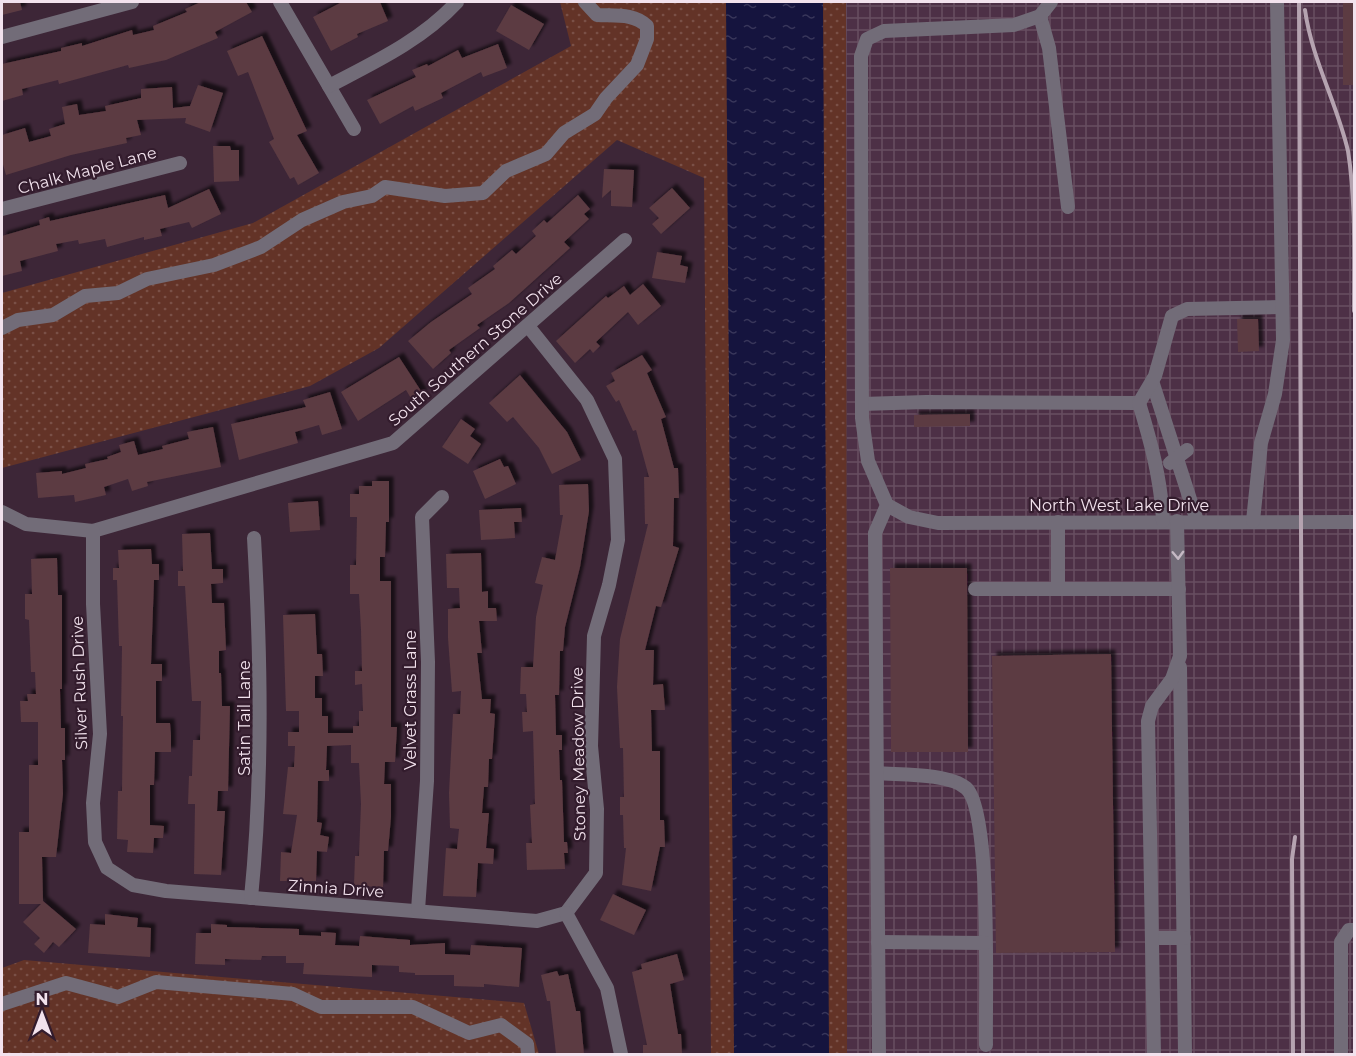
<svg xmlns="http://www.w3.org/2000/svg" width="1356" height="1056" font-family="Montserrat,sans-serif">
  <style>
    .industrial { fill: url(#industrial-grid) }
    .grass { fill: url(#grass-dots) }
    .water { fill: url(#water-ripples) }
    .building { fill: #5b3b42; filter: url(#shadow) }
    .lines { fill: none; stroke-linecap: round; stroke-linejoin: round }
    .minor { stroke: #726c78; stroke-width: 14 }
    .rail { stroke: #b5a3b0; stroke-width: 4 }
    .oneway { stroke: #c5b9c4 }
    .labels { text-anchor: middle; stroke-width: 4.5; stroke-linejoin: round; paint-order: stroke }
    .street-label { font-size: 16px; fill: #f2e2ed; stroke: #331c2d }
  </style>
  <defs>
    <pattern id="industrial-grid" width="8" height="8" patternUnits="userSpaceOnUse" patternTransform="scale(1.5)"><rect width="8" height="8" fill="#4d3046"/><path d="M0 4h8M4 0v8" fill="none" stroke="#674e61"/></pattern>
    <pattern id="grass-dots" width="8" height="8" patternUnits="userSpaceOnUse" patternTransform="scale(1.5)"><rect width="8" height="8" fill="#633327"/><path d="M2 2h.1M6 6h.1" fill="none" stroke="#7a5047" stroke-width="1.8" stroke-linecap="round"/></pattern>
    <pattern id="water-ripples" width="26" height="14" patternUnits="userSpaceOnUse" patternTransform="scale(1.5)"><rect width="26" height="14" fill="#15143e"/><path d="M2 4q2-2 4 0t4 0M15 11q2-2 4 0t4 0" fill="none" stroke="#38365a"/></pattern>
    <filter id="shadow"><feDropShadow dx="4.5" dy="-4.5" stdDeviation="1.5" flood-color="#0009"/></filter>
  </defs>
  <rect width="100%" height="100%" fill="#3d2637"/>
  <!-- industrial -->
  <path class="industrial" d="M846,2H1354V1054H847Z"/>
  <!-- grass -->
  <g class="grass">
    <path d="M560,2H846L847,1054H711L704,178L617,140L379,348L310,386L2,468V293L253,223L571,46Z"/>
    <path d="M24,960L524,1003L539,1054H2V968Z"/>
  </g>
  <!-- water -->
  <path class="water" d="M726,2H823L829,1054H734Z"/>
  <!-- building -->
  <g class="building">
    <path d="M2,2H20L22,10L2,15Z"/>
    <path d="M201,2H246L252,12L215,32L218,38L166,60L129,68L128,65L59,84L58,80L22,89L23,95L2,101V64L61,51V48L82,43V46L132,30L133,35L154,30L153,26L187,12L185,9Z"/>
    <path d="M342,2H380L388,21L357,34L358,37L331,51L313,17Z"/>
    <rect x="1343" y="2" width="11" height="83"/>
    <path d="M511,5L544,24L529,50L496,31Z"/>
    <path d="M262,36L307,131L297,135L319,173L298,185L294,177L290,179L269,142L274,139L248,72L238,76L227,51Z"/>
    <path d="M498,44L507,68L483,77L481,72L441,93L443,98L415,111L413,106L380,124L367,100L416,77L412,70L427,64L428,66L458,50L462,58Z"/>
    <path d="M198,85L223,93L210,132L185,123L186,118L137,120L141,135L126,138L127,143L71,155L6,175L2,161V135L25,128L29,142L51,136L49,129L65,124L62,107L77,104L79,115L106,111L105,106L141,98V89L172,87L173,108L190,106Z"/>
    <path d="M213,146H230L231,150H239V181L214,182Z"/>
    <path d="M604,169L634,170L632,207L611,206V190L602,198Z"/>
    <path d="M672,188L690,208L661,234L652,224L659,218L649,208Z"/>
    <path d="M209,189L221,214L192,228L189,222L160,229L162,236L144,240V237L107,247L105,239L79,244L78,240L56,244L58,251L20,261L22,271L2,276V236L40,225L39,220L49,217L50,221L165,195L168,208Z"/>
    <path d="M578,195L590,209L584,214L589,219L564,242L570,248L509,303L477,325L480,328L449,350L451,353L433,369L408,341L431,322L472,294L468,288L495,269L493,266L512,250L516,254L536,236L532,231L544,220L547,223Z"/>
    <path d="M657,252L682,256L680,265L688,267L685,283L652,278Z"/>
    <path d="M643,284L661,306L638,325L628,312L596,342L600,346L593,353L590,349L575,363L556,341L606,296L608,298L624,286L630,295Z"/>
    <path d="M1237,319H1258L1259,351L1238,352Z"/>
    <path d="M642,355L652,370L647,373L666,417L661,419L674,468H678L679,498H674L673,546L679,548L661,607L656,606L645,650H654L653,685L663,684L665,710H651L652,751H660V820H664L665,847H660L651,891L622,885L626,848H624L623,815H620V797H624L623,748H620L617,687L620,639L648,524H645L644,477H649L636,430L633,431L619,400L616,402L606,386L615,381L611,373Z"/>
    <path d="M399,357L423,394L412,400L406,390L358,421L341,392Z"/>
    <path d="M520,375L567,432L581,460L552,474L539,448L513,417L507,422L489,403Z"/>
    <path d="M330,392L342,429L322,435L319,425L295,432L298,443L239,460L231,424L306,407L303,400Z"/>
    <path d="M970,414V426L914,427V415Z"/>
    <path d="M461,419L475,429L470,436L481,444L468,464L442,447Z"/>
    <path d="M213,427L221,467L147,482L148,486L132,491L128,479L104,487L106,495L75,502L74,495L38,498L36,473L62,471V474L86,468L85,464L108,459L107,457L121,452L119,445L134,441L138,455L163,449L162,446L189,439L187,432Z"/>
    <path d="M500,459L504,467L508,466L516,484L485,499L473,471Z"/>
    <path d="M372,481H389V522H386L385,557H380V581H391V727H397L395,762H385L384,784H391V817L388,851H384L383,887L354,886L355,856H359L361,804L359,763H351V745L327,746L326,770H329V781H318L317,822L322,823L320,835L329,837L327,852L317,851L316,881H280L281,852L291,853L297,815L283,814L288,767H294L295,746H288V732H299V711H286L283,615L315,614L317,654H322L323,676H315V698H322V716H328V733H353V726H359V711H363L362,684L355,685V671H362L361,630L359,594H350V565H356L357,517H350V494H359V486H372Z"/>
    <path d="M588,484L589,511L580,567L565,627L563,651H560L559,695H555L556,735H562V750H559L560,780H562L564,842H567L568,853H564L565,869L527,870L526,843H532L530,805L535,804L533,731L523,732L522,712H527L526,694H520L521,667H533L536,617L543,585L535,583L542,557L555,560L563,515H560L559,485Z"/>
    <path d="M318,501L320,530L290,532L288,503Z"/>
    <path d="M521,508L522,522H514L515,538L481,540L479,510Z"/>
    <path d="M210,533L212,569H223V583L211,584L212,603H224L226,650L219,651V673H221L222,706H230L228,791H218L217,811H225L221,875L194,874L195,804H188L189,776H192L193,740H200L201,701H192L185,586H178V571H183L182,534Z"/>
    <path d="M151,549L152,564H159V580H154L151,664H162V681H156V723H170L171,735V752H155L154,785H150V825L164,826L163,838H154L153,853L127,852L128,840L117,839L118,791H122L123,716H121L122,646H119L117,580H113V568H119L118,550Z"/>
    <path d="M481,553L482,592L488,591V608H496L497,621H479L482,653H477L482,699H491L490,713L495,714L492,759H489L488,787H484L482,813H489L486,848L494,849L493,864L478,863L476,897L443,896L446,848L457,849L459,829L450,828L449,793L453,714H460L461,691L452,692L448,638V609L460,608L459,588H447L446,554Z"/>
    <path d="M57,558L58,595H62V689H60L61,728H65V760H62L63,794L56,857H42L43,901L76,929L59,947L53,942L44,953L34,944L40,938L23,922L41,904H19V832H29V765H38V722H21L20,701H28L27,694H36L35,672H31L29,620L25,619V594H32L31,559Z"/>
    <path d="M890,568H967L968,752H891Z"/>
    <path d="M1111,654L1115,952L996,953L992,656Z"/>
    <path d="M613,894L646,910L634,935L600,920Z"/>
    <path d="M105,914L138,918L137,927L151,928L150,957L88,953L90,924L105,925Z"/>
    <path d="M211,924L227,925V927L299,929V935L321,936V932L336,933L335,945L359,946L360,936L410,940V945L445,943V954L470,955L471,945L522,948L519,987L484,984V987L454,986V975H415V973L399,972V966L372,965V977L303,974L304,963H286V956H262L261,960L225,959V965L195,964L196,933H211Z"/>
    <path d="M677,954L684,980L670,984L678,1034H681L682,1054H643V1045H647L632,972L642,969L641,964Z"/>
    <path d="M557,971L559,976L568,974L576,1011H580L584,1054H556L550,1001H547L541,975Z"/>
  </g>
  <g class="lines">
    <!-- minor -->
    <g class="minor">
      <path d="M280,2L354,129"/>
      <path d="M1040,16L1049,48L1068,207"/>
      <path d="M2,37L132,2"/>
      <path d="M329,86C375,62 422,40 457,2"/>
      <path d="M2,209L180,163"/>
      <path d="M528,326L587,400L615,459L618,540L609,585L594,636L591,746L597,809L596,873L566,913"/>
      <path d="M2,328L18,320L53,315L85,296L118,293L147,279L214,265L261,247L302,220L343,202L372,196L385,187L445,196L483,193L506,171L546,154L564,133L595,114L606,98L637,65L647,39V26C634,13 615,16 597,15L585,2"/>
      <path d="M1152,381L1197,521"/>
      <path d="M862,404L926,402L1139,403"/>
      <path d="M1170,463L1187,450"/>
      <path d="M887,505L909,517L938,523L1354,522"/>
      <path d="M2,512L26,524L93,531L393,443L625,240"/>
      <path d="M1163,521C1161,480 1151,442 1139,403L1155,376L1172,316L1187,309L1282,307"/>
      <path d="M1253,521L1261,443L1275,394L1283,340L1277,2"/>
      <path d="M1058,522V589"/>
      <path d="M93,531V604L100,734L93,803L95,842L107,868L133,885L166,891L537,921L566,913"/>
      <path d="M975,589H1179"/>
      <path d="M1180,667L1185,1054"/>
      <path d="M877,773C900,775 948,773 966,788C992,810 985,1003 986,1045"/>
      <path d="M251,898C263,777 261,659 254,538"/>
      <path d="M418,910L427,781L428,662L422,517L442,497"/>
      <path d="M566,913L607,988L621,1054"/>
      <path d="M1152,938H1184"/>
      <path d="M878,942L985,943"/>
      <path d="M2,1004L66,983L118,997L156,982L293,994L321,1007H413L469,1033L501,1025L527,1044L528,1054"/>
      <path d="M879,1054L875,533L887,505L868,461L862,418L861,56L867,39L884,31L1014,25L1040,16L1051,2"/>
      <path d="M1154,1054L1148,721L1152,706L1172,679L1180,656L1177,521"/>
      <path d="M1341,1054V942L1349,930H1354"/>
    </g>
    <!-- rail -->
    <g class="rail">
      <path d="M1299,2L1303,1054"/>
      <path d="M1305,10C1312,60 1337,103 1348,151C1356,202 1354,258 1354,311"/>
      <path d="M1293,1054L1292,859L1295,837"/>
    </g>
  </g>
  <!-- one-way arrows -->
  <defs><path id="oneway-chevron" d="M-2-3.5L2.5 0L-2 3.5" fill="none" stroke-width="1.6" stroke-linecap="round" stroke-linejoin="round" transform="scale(1.5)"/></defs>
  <use class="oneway" href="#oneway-chevron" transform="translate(1178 555) rotate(88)"/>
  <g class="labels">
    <!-- street labels -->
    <g class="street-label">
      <text transform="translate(87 170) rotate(-15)" y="6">Chalk Maple Lane</text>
      <text transform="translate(475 349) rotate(-41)" y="6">South Southern Stone Drive</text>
      <text x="1119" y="511">North West Lake Drive</text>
      <text transform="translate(79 683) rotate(-92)" y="6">Silver Rush Drive</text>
      <text transform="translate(410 700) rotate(-90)" y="6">Velvet Grass Lane</text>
      <text transform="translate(244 718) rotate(-90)" y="6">Satin Tail Lane</text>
      <text transform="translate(578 754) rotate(-91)" y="6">Stoney Meadow Drive</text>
      <text transform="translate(336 888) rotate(4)" y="6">Zinnia Drive</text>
    </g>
  </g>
  <!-- border -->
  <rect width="1356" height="1056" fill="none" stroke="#f2e2ed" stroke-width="6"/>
  <!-- north arrow -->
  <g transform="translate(42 1014)" stroke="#331c2d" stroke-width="4.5" paint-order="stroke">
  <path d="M0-4.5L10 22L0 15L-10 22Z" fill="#f2e2ed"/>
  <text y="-9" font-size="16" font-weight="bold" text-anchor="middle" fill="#f2e2ed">N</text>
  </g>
</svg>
